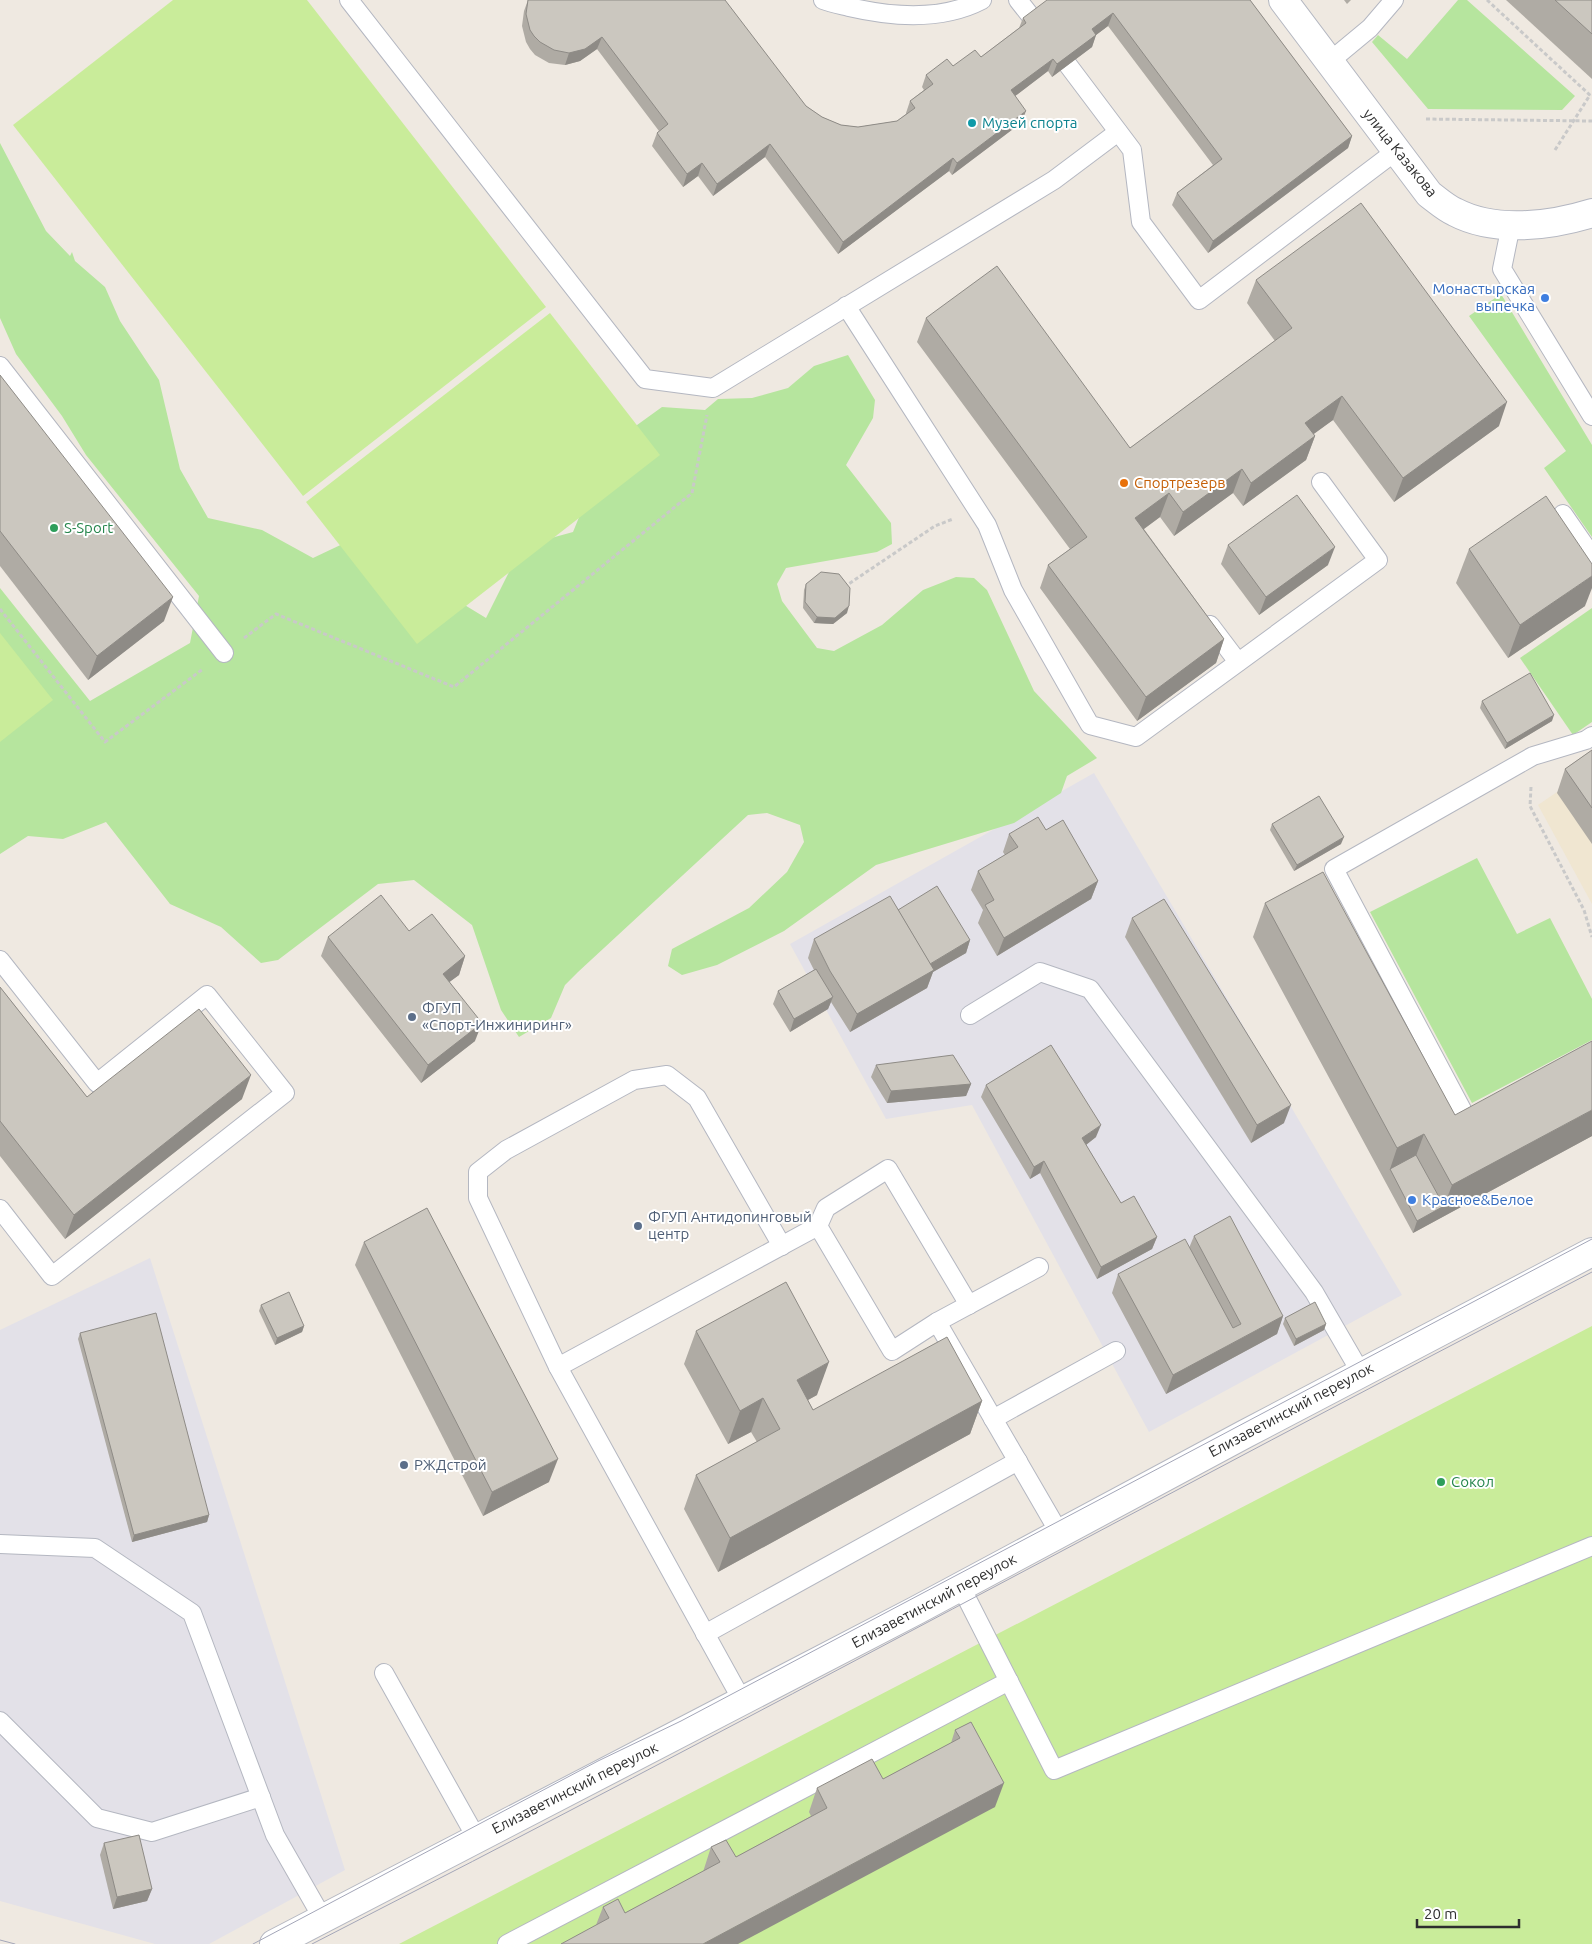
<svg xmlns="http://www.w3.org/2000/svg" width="1592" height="1944" font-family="Ubuntu,sans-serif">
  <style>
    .industrial { fill: #e3e1e8 }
    .education { fill: #f0e6d1 }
    .green { fill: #b6e59e }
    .pitch { fill: #c9ec9a }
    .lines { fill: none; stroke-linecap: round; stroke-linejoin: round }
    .service-casing { stroke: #b4b7c1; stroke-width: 20 }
    .tertiary-casing { stroke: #b4b7c1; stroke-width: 30 }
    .path { stroke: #c9c9c9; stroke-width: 3; stroke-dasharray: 4 2.5; stroke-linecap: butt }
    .service { stroke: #fff; stroke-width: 18 }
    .tertiary { stroke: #fff; stroke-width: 28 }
    .tram { stroke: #a3a6b8; stroke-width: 1 }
    .wall { fill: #afaba4 }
    .shaded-wall { fill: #8e8b86 }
    .building { fill: #cbc7bf; stroke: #8e8b86 }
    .culture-dot { fill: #0f9aa8; stroke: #fff; stroke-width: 2 }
    .shop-dot { fill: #3f7fe0; stroke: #fff; stroke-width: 2 }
    .food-dot { fill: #e8710a; stroke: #fff; stroke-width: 2 }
    .leisure-dot { fill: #2e9e5b; stroke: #fff; stroke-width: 2 }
    .service-dot { fill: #5c6f8a; stroke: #fff; stroke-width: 2 }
    .labels { text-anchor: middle; stroke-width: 4; stroke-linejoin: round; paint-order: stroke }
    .culture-label { font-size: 15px; fill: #0d838f; stroke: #fff; text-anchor: start }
    .street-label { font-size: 15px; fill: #2e2e2e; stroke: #fff }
    .shop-label { font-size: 15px; fill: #366cbe; stroke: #fff; text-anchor: end }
    .food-label { font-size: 15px; fill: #c56008; stroke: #fff; text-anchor: start }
    .leisure-label { font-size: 15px; fill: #27864d; stroke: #fff; text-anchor: start }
    .service-label { font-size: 15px; fill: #4e5e75; stroke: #fff; text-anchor: start }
  </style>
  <rect width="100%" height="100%" fill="#efe9e1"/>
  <!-- industrial -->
  <g class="industrial">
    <path d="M1094,773L1402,1295L1149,1432L972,1105L886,1119L790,944Z"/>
    <path d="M150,1258L345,1870L209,1944H155L0,1901V1330Z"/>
  </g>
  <!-- education -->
  <path class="education" d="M1592,768V904L1538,805Z"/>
  <!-- green -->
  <g class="green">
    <path d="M1458,0H1467L1575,96L1562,110L1428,109L1372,42L1378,35L1407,59Z"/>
    <path d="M0,143L46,231L70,256L72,252L75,261L105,287L120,321L159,380L180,469L208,518L262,530L313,558L370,531L417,576L486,618L522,546L573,532L608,446L662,407L705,410L718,399L752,398L788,388L814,366L848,355L875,400L873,418L846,465L891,523L892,544L877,552L786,568L777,584L782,601L817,648L834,651L882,625L923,590L956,577L974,578L987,590L1034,691L1097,758L1067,776L1061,793L1014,823L876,865L784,931L717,965L682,975L668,966L672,949L749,908L787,872L804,842L800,825L767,813L748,815L578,972L565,985L551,1018L519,1037L501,1010L472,925L414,880L378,884L278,960L261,963L221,927L170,904L106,822L63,839L28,836L0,854V588L90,701L190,643L199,596L86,455L62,416L16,354L0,318Z"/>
    <path d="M1501,294L1592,445V537L1544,468L1566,451L1469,316Z"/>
    <path d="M1592,608V722L1573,735L1520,658Z"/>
    <path d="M1477,858L1517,934L1550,918L1592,999V1040L1472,1103L1370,912Z"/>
  </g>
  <!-- pitch -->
  <g class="pitch">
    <path d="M173,0H307L546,307L303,496L13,125Z"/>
    <path d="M550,313L660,455L417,644L306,502Z"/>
    <path d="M0,633L53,700L0,742Z"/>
    <path d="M1592,1326V1944H399Z"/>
  </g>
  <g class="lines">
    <!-- service casing -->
    <g class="service-casing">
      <g id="service">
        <path d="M349,0L645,379L713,388L1054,180L1118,132"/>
        <path d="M823,0C831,3 841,5 849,7C892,17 942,21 982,0"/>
        <path d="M1018,0L1033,19"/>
        <path d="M1329,62L1370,28L1394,0"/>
        <path d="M1068,65L1132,150L1141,222L1199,300L1396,151"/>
        <path d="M1511,225L1502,269L1592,416"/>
        <path d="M846,306L987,525L1013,590L1090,725L1136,737L1378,560L1321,482"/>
        <path d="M0,366L224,653"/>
        <path d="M1563,514L1592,556"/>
        <path d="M1210,625L1238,662"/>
        <path d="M0,960L97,1083L207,995L285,1093L52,1276L0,1209"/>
        <path d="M970,1015L1040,972L1090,989L1314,1292L1361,1373"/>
        <path d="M1479,1115L1468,1121L1334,869L1533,756L1586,740L1592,736"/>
        <path d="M818,1226L826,1208L888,1169L969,1305"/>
        <path d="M937,1322L1039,1267"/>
        <path d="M558,1367L478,1198V1172L506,1150L634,1080L667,1075L697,1098L782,1246"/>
        <path d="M993,1419L1116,1351"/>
        <path d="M0,1544L95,1548L192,1613L275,1835L323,1919"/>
        <path d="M961,1587L1054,1770L1592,1546"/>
        <path d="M705,1634L1018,1461"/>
        <path d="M384,1673L477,1839"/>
        <path d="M743,1702L558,1367L818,1226L892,1351L937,1322L1060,1534"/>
        <path d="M0,1721L97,1818L152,1832L261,1797"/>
        <path d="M507,1944L1009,1681"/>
      </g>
    </g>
    <!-- tertiary casing -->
    <g class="tertiary-casing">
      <g id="tertiary">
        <path d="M1283,0L1429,194C1437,200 1446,208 1455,212C1495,233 1550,226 1592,213"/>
        <path d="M274,1944L915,1611L1245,1434L1592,1252"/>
      </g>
    </g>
    <!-- path -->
    <g class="path">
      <path d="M1487,0L1592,97"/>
      <path d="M1426,119L1592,121"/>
      <path d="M1555,150L1590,95"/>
      <path d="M844,587L935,526L953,519"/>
      <path d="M0,609L105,742L203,669"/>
      <path d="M244,638L276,614L454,687L692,493L707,415"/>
      <path d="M1531,787L1530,806L1584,910L1592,937"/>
    </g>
    <!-- service -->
    <use href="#service" class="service"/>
    <!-- tertiary -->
    <use href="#tertiary" class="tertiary"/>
    <!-- tram -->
    <g class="tram">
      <path d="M0,1940L15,1944"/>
      <path d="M253,1944L598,1761L681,1721L1592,1239"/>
      <path d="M312,1944C741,1725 1164,1494 1592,1272"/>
    </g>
  </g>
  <!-- wall -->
  <g class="wall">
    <path d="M528,0L806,106L822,117L841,125L858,127L897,121L906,114V113L910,101L924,90L922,87L926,75L981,57L1019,28L1023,18L1250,0L1352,136L1348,148L1208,253L1172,205L1177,193L1213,165L1108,26L1096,35L1092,47L1052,77L1048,71L1015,96L1021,123L952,175L949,171L838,254L765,157L713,196L698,176L683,187L652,146L657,133L659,131L597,49L580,61L565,65L549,63L535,55L530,49L526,42L522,26L524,11Z"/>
    <path d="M1344,0H1351L1347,4Z"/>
    <path d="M1506,0H1592V79Z"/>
    <path d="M1256,280L1499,426L1394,502L1333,420L1313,434L1315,436L1306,460L1243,506L1233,493L1174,536L1160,517L1144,529L1224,639L1216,663L1137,721L1040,588L1048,565L1070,549L917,342L926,318L1130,448L1275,341L1247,303Z"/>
    <path d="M0,375L164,621L88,680L0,566Z"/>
    <path d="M1228,545L1328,565L1259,615L1221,564Z"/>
    <path d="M1469,549L1585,606L1508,658L1456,583Z"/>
    <path d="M806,584L847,613L833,624L814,623L803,608L804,590Z"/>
    <path d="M1482,701L1552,721L1505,749L1480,708Z"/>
    <path d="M1592,750V844L1557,793L1565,769Z"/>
    <path d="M1272,824L1341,844L1294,871L1270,830Z"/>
    <path d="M1046,830L1098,881L1091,899L997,956L978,923L983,910L971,890L978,871L1005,855L1003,852L1009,834Z"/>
    <path d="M1265,903L1455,1115L1592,1136L1413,1233L1253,937Z"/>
    <path d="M898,910L970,940L966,953L933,972L927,988L850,1032L831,1002L828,1009L790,1032L773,1004L778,991L814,970L808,958L814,939Z"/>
    <path d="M1132,918L1284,1123L1251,1143L1125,937Z"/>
    <path d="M409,931L465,956L459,975L449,982L475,1041L421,1083L321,956L328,937Z"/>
    <path d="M0,987L87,1097L242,1099L65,1239L0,1156Z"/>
    <path d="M876,1065L971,1084L966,1096L887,1103L871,1077Z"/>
    <path d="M986,1085L1096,1137L1086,1145L1121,1203L1157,1237L1152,1249L1097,1279L1040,1173L1030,1179L981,1097Z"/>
    <path d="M1194,1236L1283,1316L1277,1334L1166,1394L1112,1293L1118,1274L1189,1248Z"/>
    <path d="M364,1242L549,1482L483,1516L355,1265Z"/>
    <path d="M261,1305L304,1326L302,1332L275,1345L259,1311Z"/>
    <path d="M1285,1318L1326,1324L1324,1330L1294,1346L1283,1324Z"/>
    <path d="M696,1331L817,1395L808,1400L813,1410L982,1401L970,1434L718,1572L684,1509L696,1475L757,1442L751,1432L728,1444L684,1364Z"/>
    <path d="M80,1333L209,1515L207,1522L132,1542L78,1339Z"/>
    <path d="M971,1722L995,1807L596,1925L603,1907L625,1913L703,1872L711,1847L736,1857L811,1816L809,1812L817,1788L883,1779L951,1743L955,1730Z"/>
    <path d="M104,1843L152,1889L147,1901L113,1909L100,1855Z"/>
  </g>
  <!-- shaded-wall -->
  <g class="shaded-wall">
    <path d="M1113,13L1108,26L1096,35L1092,47L1052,77L1057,64L1092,29Z"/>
    <path d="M602,37L597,49L580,61L565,65L569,53Z"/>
    <path d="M1053,59L1048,71L1006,103L1011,90Z"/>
    <path d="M1026,111L1021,123L952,175L957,163Z"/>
    <path d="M1352,136L1348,148L1208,253L1213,241Z"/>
    <path d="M770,144L765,157L713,196L717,184Z"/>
    <path d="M953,158L949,171L838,254L843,242Z"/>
    <path d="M702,163L698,176L683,187L687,174Z"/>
    <path d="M1342,396L1333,420L1296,447L1305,423Z"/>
    <path d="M1507,402L1499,426L1394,502L1403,478Z"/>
    <path d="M1315,436L1306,460L1243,506L1251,483Z"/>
    <path d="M1242,469L1233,493L1174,536L1183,512Z"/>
    <path d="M1169,493L1160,517L1126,542L1135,518Z"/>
    <path d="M1335,547L1328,565L1259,615L1266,597Z"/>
    <path d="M1592,576V588L1585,606L1508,658L1520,625Z"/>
    <path d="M173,597L164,621L88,680L97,656Z"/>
    <path d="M849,606L847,613L833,624L814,623L817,617Z"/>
    <path d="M1224,639L1216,663L1137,721L1146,697Z"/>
    <path d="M1554,715L1552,721L1505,749L1507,743Z"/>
    <path d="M1344,837L1341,844L1294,871L1297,865Z"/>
    <path d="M1098,881L1091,899L997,956L1004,938Z"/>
    <path d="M970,940L966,953L933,972L927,988L850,1032L857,1014L929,965Z"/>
    <path d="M465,956L459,975L436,992L443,974Z"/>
    <path d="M833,997L828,1009L790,1032L794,1019Z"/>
    <path d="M482,1023L475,1041L421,1083L428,1065Z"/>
    <path d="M251,1075L242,1099L65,1239L74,1215Z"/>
    <path d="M971,1084L966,1096L887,1103L891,1091Z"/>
    <path d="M1291,1105L1284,1123L1251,1143L1257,1125Z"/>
    <path d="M1592,1110V1136L1413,1233L1417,1221L1444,1206L1452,1185Z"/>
    <path d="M1101,1125L1096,1137L1078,1151L1082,1138Z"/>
    <path d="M1424,1134L1412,1167L1390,1169L1397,1148Z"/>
    <path d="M1044,1161L1040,1173L1030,1179L1034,1167Z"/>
    <path d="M1157,1237L1152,1249L1097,1279L1101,1267Z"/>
    <path d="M1283,1316L1277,1334L1166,1394L1173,1375Z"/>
    <path d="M1326,1324L1324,1330L1294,1346L1296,1339Z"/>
    <path d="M304,1326L302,1332L275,1345L277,1338Z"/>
    <path d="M829,1362L817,1395L784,1413L797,1380Z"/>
    <path d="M763,1398L751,1432L728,1444L740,1411Z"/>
    <path d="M982,1401L970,1434L718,1572L730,1538Z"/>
    <path d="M558,1459L549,1482L483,1516L492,1492Z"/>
    <path d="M209,1515L207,1522L132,1542L134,1535Z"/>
    <path d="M1004,1783L995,1807L738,1944H703Z"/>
    <path d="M152,1889L147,1901L113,1909L117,1897Z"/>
  </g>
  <!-- building -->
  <g class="building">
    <path d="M528,0H725L806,106L822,117L841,125L858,127L897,121L915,108L910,101L933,84L926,75L947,59L953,66L975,50L981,57L1026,23L1023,18L1047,0H1250L1352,136L1213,241L1177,193L1222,159L1113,13L1092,29L1096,35L1057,64L1053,59L1011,90L1026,111L957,163L953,158L843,242L770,144L717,184L702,163L687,174L657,133L668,124L602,37L585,49L569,53L554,50L540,42L534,36L530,30L526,14Z"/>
    <path d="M1555,0H1592V34Z"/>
    <path d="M1361,203L1507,402L1403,478L1342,396L1305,423L1315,436L1251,483L1242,469L1183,512L1169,493L1135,518L1224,639L1146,697L1048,565L1087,537L926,318L997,266L1130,448L1292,328L1256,280Z"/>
    <path d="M0,375L173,597L97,656L0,531Z"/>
    <path d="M1297,495L1335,547L1266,597L1228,545Z"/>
    <path d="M1546,496L1592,564V576L1520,625L1469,549Z"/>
    <path d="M821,572L839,574L850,588L849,606L835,618L817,617L805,602L806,584Z"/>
    <path d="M1530,673L1554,715L1507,743L1482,701Z"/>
    <path d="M1592,750V808L1565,769Z"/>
    <path d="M1319,796L1344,837L1297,865L1272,824Z"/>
    <path d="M1038,817L1046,830L1063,820L1098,881L1004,938L985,905L994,900L978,871L1018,847L1009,834Z"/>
    <path d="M1323,872L1455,1115L1592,1041V1110L1452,1185L1424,1134L1397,1148L1265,903Z"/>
    <path d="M937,886L970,940L930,964L898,910Z"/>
    <path d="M381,895L409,931L432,914L465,956L443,974L482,1023L428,1065L328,937Z"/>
    <path d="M890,896L934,970L857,1014L830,971L814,939Z"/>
    <path d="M1164,899L1291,1105L1257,1125L1132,918Z"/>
    <path d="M816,969L833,997L794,1019L778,991Z"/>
    <path d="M0,987L87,1097L199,1009L251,1075L74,1215L0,1121Z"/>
    <path d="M1051,1045L1101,1125L1082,1138L1121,1203L1134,1196L1157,1237L1101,1267L1044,1161L1034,1167L986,1085Z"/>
    <path d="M953,1055L971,1084L891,1091L876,1065Z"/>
    <path d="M1416,1155L1444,1206L1417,1221L1390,1169Z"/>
    <path d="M427,1208L558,1459L492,1492L364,1242Z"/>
    <path d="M1230,1216L1283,1316L1173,1375L1118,1274L1185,1239L1233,1328L1241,1324L1194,1236Z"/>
    <path d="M786,1282L829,1362L797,1380L813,1410L947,1337L982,1401L730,1538L696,1475L780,1429L763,1398L740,1411L696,1331Z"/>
    <path d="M289,1292L304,1326L277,1338L261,1305Z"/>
    <path d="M1315,1302L1326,1324L1296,1339L1285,1318Z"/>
    <path d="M156,1313L209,1515L134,1535L80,1333Z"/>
    <path d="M971,1722L1004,1783L703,1944H561L609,1918L603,1907L618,1899L625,1913L720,1862L711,1847L726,1840L736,1857L827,1808L817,1788L872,1759L883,1779L960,1738L955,1730Z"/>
    <path d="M139,1835L152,1889L117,1897L104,1843Z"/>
  </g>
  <!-- markers -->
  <circle class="culture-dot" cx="972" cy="123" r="5"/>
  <g class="shop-dot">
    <circle cx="1545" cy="298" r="5"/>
    <circle cx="1412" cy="1200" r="5"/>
  </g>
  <circle class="food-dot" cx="1124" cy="483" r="5"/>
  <g class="leisure-dot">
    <circle cx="54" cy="528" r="5"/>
    <circle cx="1441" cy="1482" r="5"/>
  </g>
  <g class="service-dot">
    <circle cx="412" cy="1017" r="5"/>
    <circle cx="638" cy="1226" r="5"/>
    <circle cx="404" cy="1465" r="5"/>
  </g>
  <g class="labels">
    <!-- culture labels -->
    <g class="culture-label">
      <text x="982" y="128">Музей спорта</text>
    </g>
    <!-- street labels -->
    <g class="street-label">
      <text transform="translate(1400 153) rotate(51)" y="5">улица Казакова</text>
      <text transform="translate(1291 1410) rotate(-28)" y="5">Елизаветинский переулок</text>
      <text transform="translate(934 1601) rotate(-28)" y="5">Елизаветинский переулок</text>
      <text transform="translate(575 1788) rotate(-27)" y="5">Елизаветинский переулок</text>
    </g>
    <!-- shop labels -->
    <g class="shop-label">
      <text x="1535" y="294">Монастырская<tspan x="1535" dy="17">выпечка</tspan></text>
      <text x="1422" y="1205" text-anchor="start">Красное&amp;Белое</text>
    </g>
    <!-- food labels -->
    <g class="food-label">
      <text x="1134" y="488">Спортрезерв</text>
    </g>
    <!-- leisure labels -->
    <g class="leisure-label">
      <text x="64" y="533">S-Sport</text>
      <text x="1451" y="1487">Сокол</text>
    </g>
    <!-- service labels -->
    <g class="service-label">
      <text x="422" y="1013">ФГУП<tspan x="422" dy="17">«Спорт-Инжиниринг»</tspan></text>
      <text x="648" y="1222">ФГУП Антидопинговый<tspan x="648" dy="17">центр</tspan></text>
      <text x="414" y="1470">РЖДстрой</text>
    </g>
  </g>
  <!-- scale -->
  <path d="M1417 1919v8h102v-8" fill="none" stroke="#2e2e2e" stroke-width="2.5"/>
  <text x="1424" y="1919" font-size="15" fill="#2e2e2e" stroke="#ffffff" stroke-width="4" paint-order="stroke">20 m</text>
</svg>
